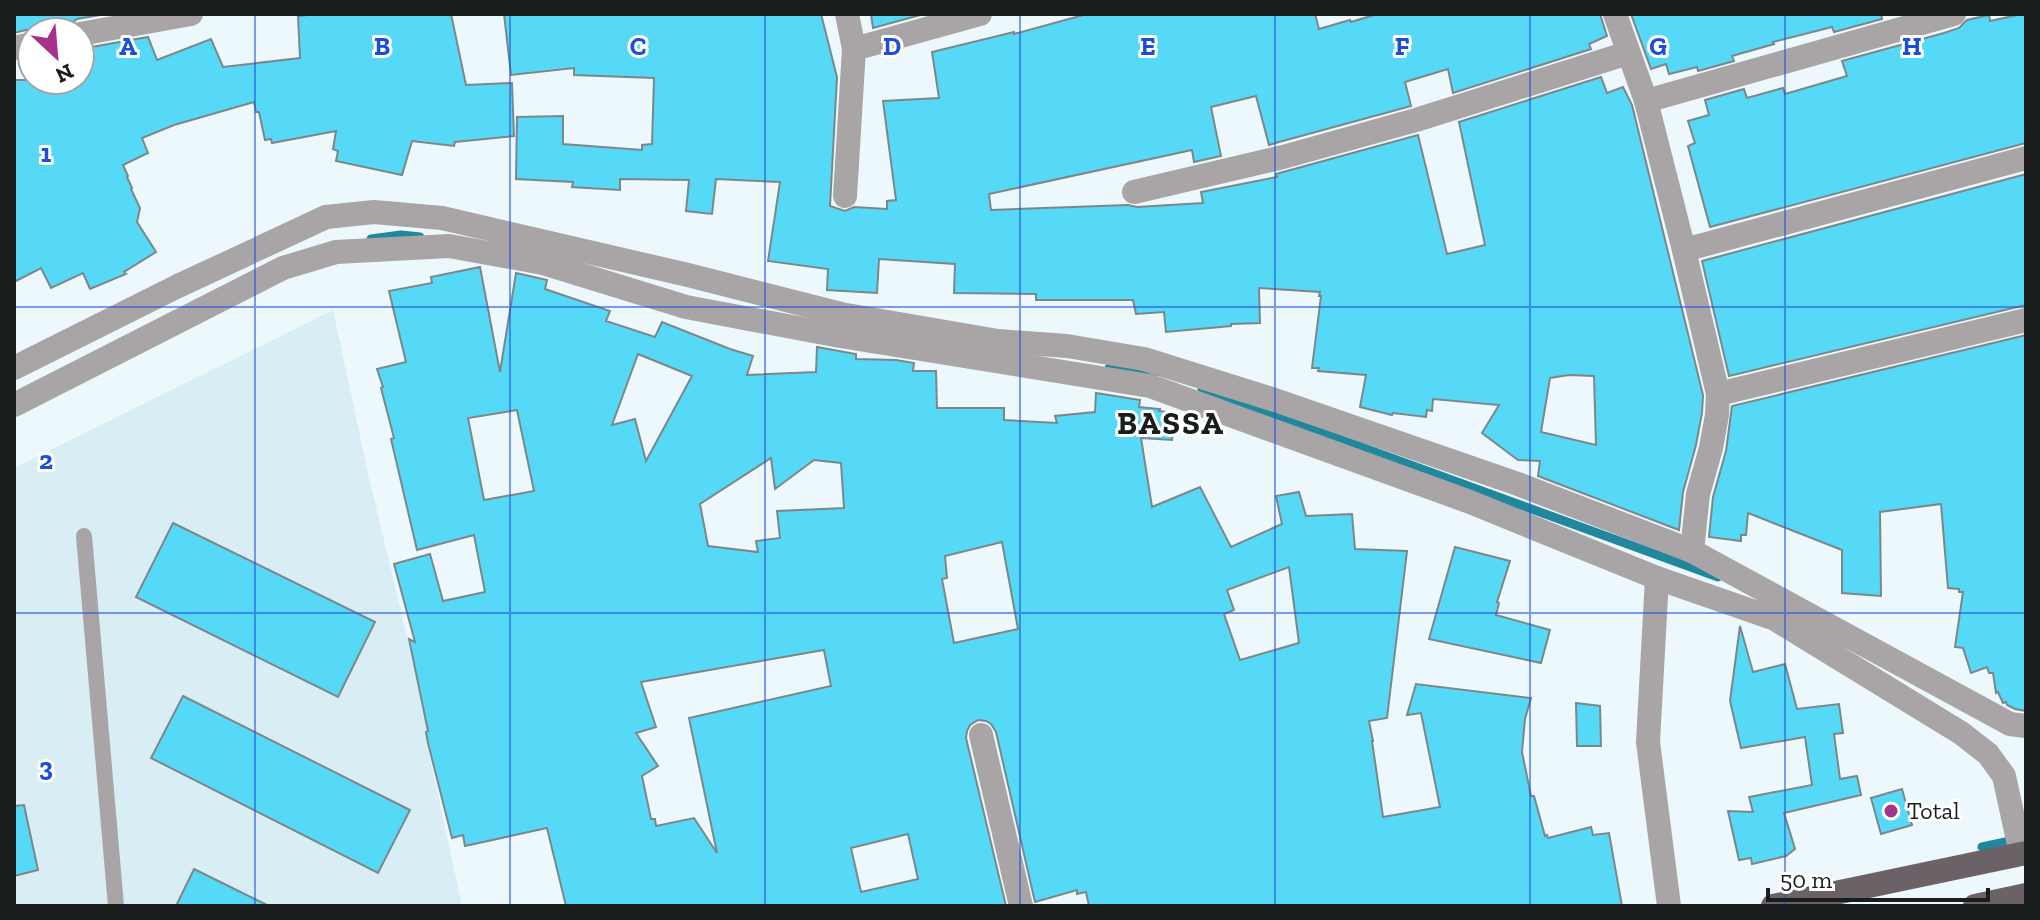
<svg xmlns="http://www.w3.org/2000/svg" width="2040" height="920" font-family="'Zilla Slab',serif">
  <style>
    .built { fill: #d8eef4 }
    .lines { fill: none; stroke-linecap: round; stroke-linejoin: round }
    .stream { stroke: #20879d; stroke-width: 9 }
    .building { fill: #56d9f7; stroke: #7c878a; stroke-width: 2; fill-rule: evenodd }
    .lane { stroke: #a9a5a7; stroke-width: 16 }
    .street { stroke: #a9a5a7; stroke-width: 24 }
    .primary { stroke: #6a6267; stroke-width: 24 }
    .grid { fill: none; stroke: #1d4ed8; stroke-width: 2; stroke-opacity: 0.55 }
    .poi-dot { fill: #a5328c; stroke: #fff; stroke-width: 3 }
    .labels { text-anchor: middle; stroke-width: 6; stroke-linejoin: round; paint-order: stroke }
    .poi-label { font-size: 24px; fill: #191d1e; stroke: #fff; text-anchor: start }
    .district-label { font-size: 32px; font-weight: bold; letter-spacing: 2px; fill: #191d1e; stroke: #fff }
    .grid-label { font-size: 26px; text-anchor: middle; font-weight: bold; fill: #1d4ed8; stroke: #fff; stroke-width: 6; stroke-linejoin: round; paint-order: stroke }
  </style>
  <rect width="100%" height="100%" fill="#ecf8fc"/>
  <!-- built -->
  <path class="built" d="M333,310L369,478L416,674L426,722L429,743L427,744L462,906H14V468Z"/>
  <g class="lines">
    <!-- stream -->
    <g class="stream">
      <path d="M371,239L401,235L420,237"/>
      <path d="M1109,368L1154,373"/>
      <path d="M1202,389L1718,577"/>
      <path d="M1982,847L2015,840"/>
    </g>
  </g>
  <!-- building -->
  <g class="building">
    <path d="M14,14H106L77,19L68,26L47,32L30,29L14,33Z"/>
    <path d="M318,14H451L466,85L512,83L514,136L455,142L454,146L412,141L402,175L336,161L338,151L333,149L336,131L272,143L271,139L265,140L259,112H256L254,102L174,125L142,138L148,153L123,165L128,176L127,177L132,188L131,189L140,208L137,222L156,252L124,272L126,274L90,289L83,273L51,288L41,268L14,282V80H80V49L148,37L157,60L211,39L223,67L300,58L298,16Z"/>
    <path d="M504,14H821L837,77L830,206L845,211L854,207L887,209V201L896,200L883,101L939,98L932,52L1014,32V34L1087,14H1315L1319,29L1350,20L1351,22L1377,14H1600L1607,36L1589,44L1591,49L1453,93L1448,69L1405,82L1411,106L1279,142L1269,145L1256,96L1211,107L1221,156L1194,162L1192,150L989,194L991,210L1128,205L1137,207L1203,203L1201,192L1277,177L1276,174L1418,135L1447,254L1485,245L1459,122L1601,77L1607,93L1623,87L1632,105L1703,395L1702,413L1696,445L1683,492L1679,530L1538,476L1540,461L1518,460L1482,433L1499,405L1433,399L1432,411L1427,410L1426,417L1393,413L1392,415L1360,407L1366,375L1318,371L1319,368H1312L1321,296H1319L1320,292L1259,288L1260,323L1231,324V326L1166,332L1164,312L1136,314L1133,300H1036V294L954,293L955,264L879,259L877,293L827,290L828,269L768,261L780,182L716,179L712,214L686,211L689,180L620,179V190L572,187L573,182L516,179L517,117L563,116V144L642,150V145L652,144L654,78L574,75V68L511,75ZM1569,375L1594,376L1596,445L1541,432L1550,378Z"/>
    <path d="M871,14H924L873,28Z"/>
    <path d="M1631,14H1881L1882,19L1834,32L1832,27L1773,42L1774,44L1732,56L1734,61L1698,71L1697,67L1669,74L1666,64L1651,69Z"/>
    <path d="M2022,14H2026V143L1710,227L1688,146L1695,143L1688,121L1709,115L1705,100L1744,89L1747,98L1783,88L1785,94L1847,76L1842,61L1944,33L1959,28L1967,20L1989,15L1990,21Z"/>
    <path d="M2026,174V305L1729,376L1702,261Z"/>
    <path d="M480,267L500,372L516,273L547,280L545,289L610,311L606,321L655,337L662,322L730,349L753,356L747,375L816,372L817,347L856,354V359L896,360L914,363L913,371H936L937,408H1004V420L1057,423L1055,416L1095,412L1096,393L1140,400L1139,407L1160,409L1159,411L1175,413L1172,440L1141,438L1152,507L1200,487L1231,547L1282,524L1276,496L1299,492L1306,516L1352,514L1355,549L1407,551L1387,718L1369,721L1373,741H1372L1383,817L1440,807L1421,713L1407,715L1416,684L1531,698L1525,719L1522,752L1531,796H1534L1545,836L1547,835L1548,838L1591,827L1593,835L1609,833L1622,906H1089L1086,892L1077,894V890L1035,902L996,732L991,724L986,721L978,720L970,725L967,731L966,738L1006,906H566L547,828L465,846L463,835L452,838L428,743L426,732L428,731L409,639L415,642L394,564L430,554L443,601L485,592L474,535L417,550L391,439L394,438L381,388L383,387L377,369L406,362L389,291L432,283L431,277ZM638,354L692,376L646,461L635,419L612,425ZM517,410L534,491L484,500L468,418ZM771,458L775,489L814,460L841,463L844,508L777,511L780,538L756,541L758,552L708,546L700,504ZM1002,542L1018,629L954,643L942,579L947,578L945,556ZM1289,567L1299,643L1240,660L1224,614L1234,610L1227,590ZM824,650L831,686L689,718L717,853L694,818L656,826L655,819H651L642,776L658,766L636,733L656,727L641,682ZM908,834L918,879L861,892L851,848Z"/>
    <path d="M2026,335V711L2015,709L2007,705L2006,702L2003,703L1998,692L1996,693L1993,673H1989L1987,667L1971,673L1963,648L1955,647L1963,592H1959V589L1948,588L1941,504L1880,512L1881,596L1842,593V550L1748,513L1746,535H1741V541L1709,537L1713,497L1726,451L1732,406Z"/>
    <path d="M173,523L375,622L338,697L136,597Z"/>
    <path d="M1455,547L1510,561L1497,602L1499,603L1496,615L1550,630L1541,663L1429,639Z"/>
    <path d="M1740,626L1753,672L1785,664L1797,709L1839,704L1843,733L1834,734L1840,779L1857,776L1861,795L1784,813L1795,849L1786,856L1752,864L1751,858L1739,860L1728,811L1753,812L1749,797L1812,785L1805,737L1741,748L1730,701Z"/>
    <path d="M183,696L410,810L378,873L151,758Z"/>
    <path d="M1576,703L1600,706L1601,746H1577Z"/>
    <path d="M1902,789L1912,825L1881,834L1871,798Z"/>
    <path d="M24,805L38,870L14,876V806Z"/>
    <path d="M194,869L269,906H176Z"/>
  </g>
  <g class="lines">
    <!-- lane -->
    <path class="lane" d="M84,536L116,906"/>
    <!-- street -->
    <g class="street">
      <path d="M1615,14L1646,101L1684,250L1718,394L1717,415L1711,448L1698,494L1692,551"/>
      <path d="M80,34L191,14"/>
      <path d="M14,48L32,44"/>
      <path d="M854,49L980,14"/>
      <path d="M1646,101L1954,14"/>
      <path d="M1134,192L1283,157L1416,120L1628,53"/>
      <path d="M845,196L854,49L847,14"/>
      <path d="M1684,250L2026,158"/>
      <path d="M14,368L178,286L326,217L374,212L442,218L688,275L841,314L998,341L1067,346L1144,359L1275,400L1518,484L1692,551L2010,724L2026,726"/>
      <path d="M1718,394L2026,320"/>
      <path d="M14,405L283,268L336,252L449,246L543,263L686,307L840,336L1150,386L1470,502L1657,578L1775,619L1961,733L1988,754L2004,776L2021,854"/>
      <path d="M1657,578L1648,742L1669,906"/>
      <path d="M981,735L1021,906"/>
    </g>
    <!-- primary -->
    <g class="primary">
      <path d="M1773,906L2026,853"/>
      <path d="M1975,906L2026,895"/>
    </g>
  </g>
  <!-- grid -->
  <path class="grid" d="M255,14V906M510,14V906M765,14V906M1020,14V906M1275,14V906M1530,14V906M1785,14V906M14,307H2026M14,613H2026"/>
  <!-- markers -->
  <circle class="poi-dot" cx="1891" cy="811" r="8"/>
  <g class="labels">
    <!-- poi labels -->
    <g class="poi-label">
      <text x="1907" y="819">Total</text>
    </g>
    <!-- district labels -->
    <g class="district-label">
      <text x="1171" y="434">BASSA</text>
    </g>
  </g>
  <g class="grid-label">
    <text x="128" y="55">A</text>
    <text x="382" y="55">B</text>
    <text x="638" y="55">C</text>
    <text x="892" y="55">D</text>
    <text x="1148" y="55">E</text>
    <text x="1402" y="55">F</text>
    <text x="1658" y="55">G</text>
    <text x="1912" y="55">H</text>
    <text x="46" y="162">1</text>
    <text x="46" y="469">2</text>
    <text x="46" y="776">3</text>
  </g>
  <!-- border -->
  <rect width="2040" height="920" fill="none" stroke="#191d1e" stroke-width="32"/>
  <!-- north arrow -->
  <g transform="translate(56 56) rotate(154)"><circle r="38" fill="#ffffff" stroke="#a3a5a5" stroke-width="2"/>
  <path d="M0-6L14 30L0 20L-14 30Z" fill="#a5328c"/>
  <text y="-12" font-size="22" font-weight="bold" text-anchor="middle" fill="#191d1e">N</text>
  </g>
  <!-- scale -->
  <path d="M1768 888v12h220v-12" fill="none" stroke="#191d1e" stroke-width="4"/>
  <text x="1780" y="888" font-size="24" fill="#191d1e" stroke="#ffffff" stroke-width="6" paint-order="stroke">50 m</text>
</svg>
